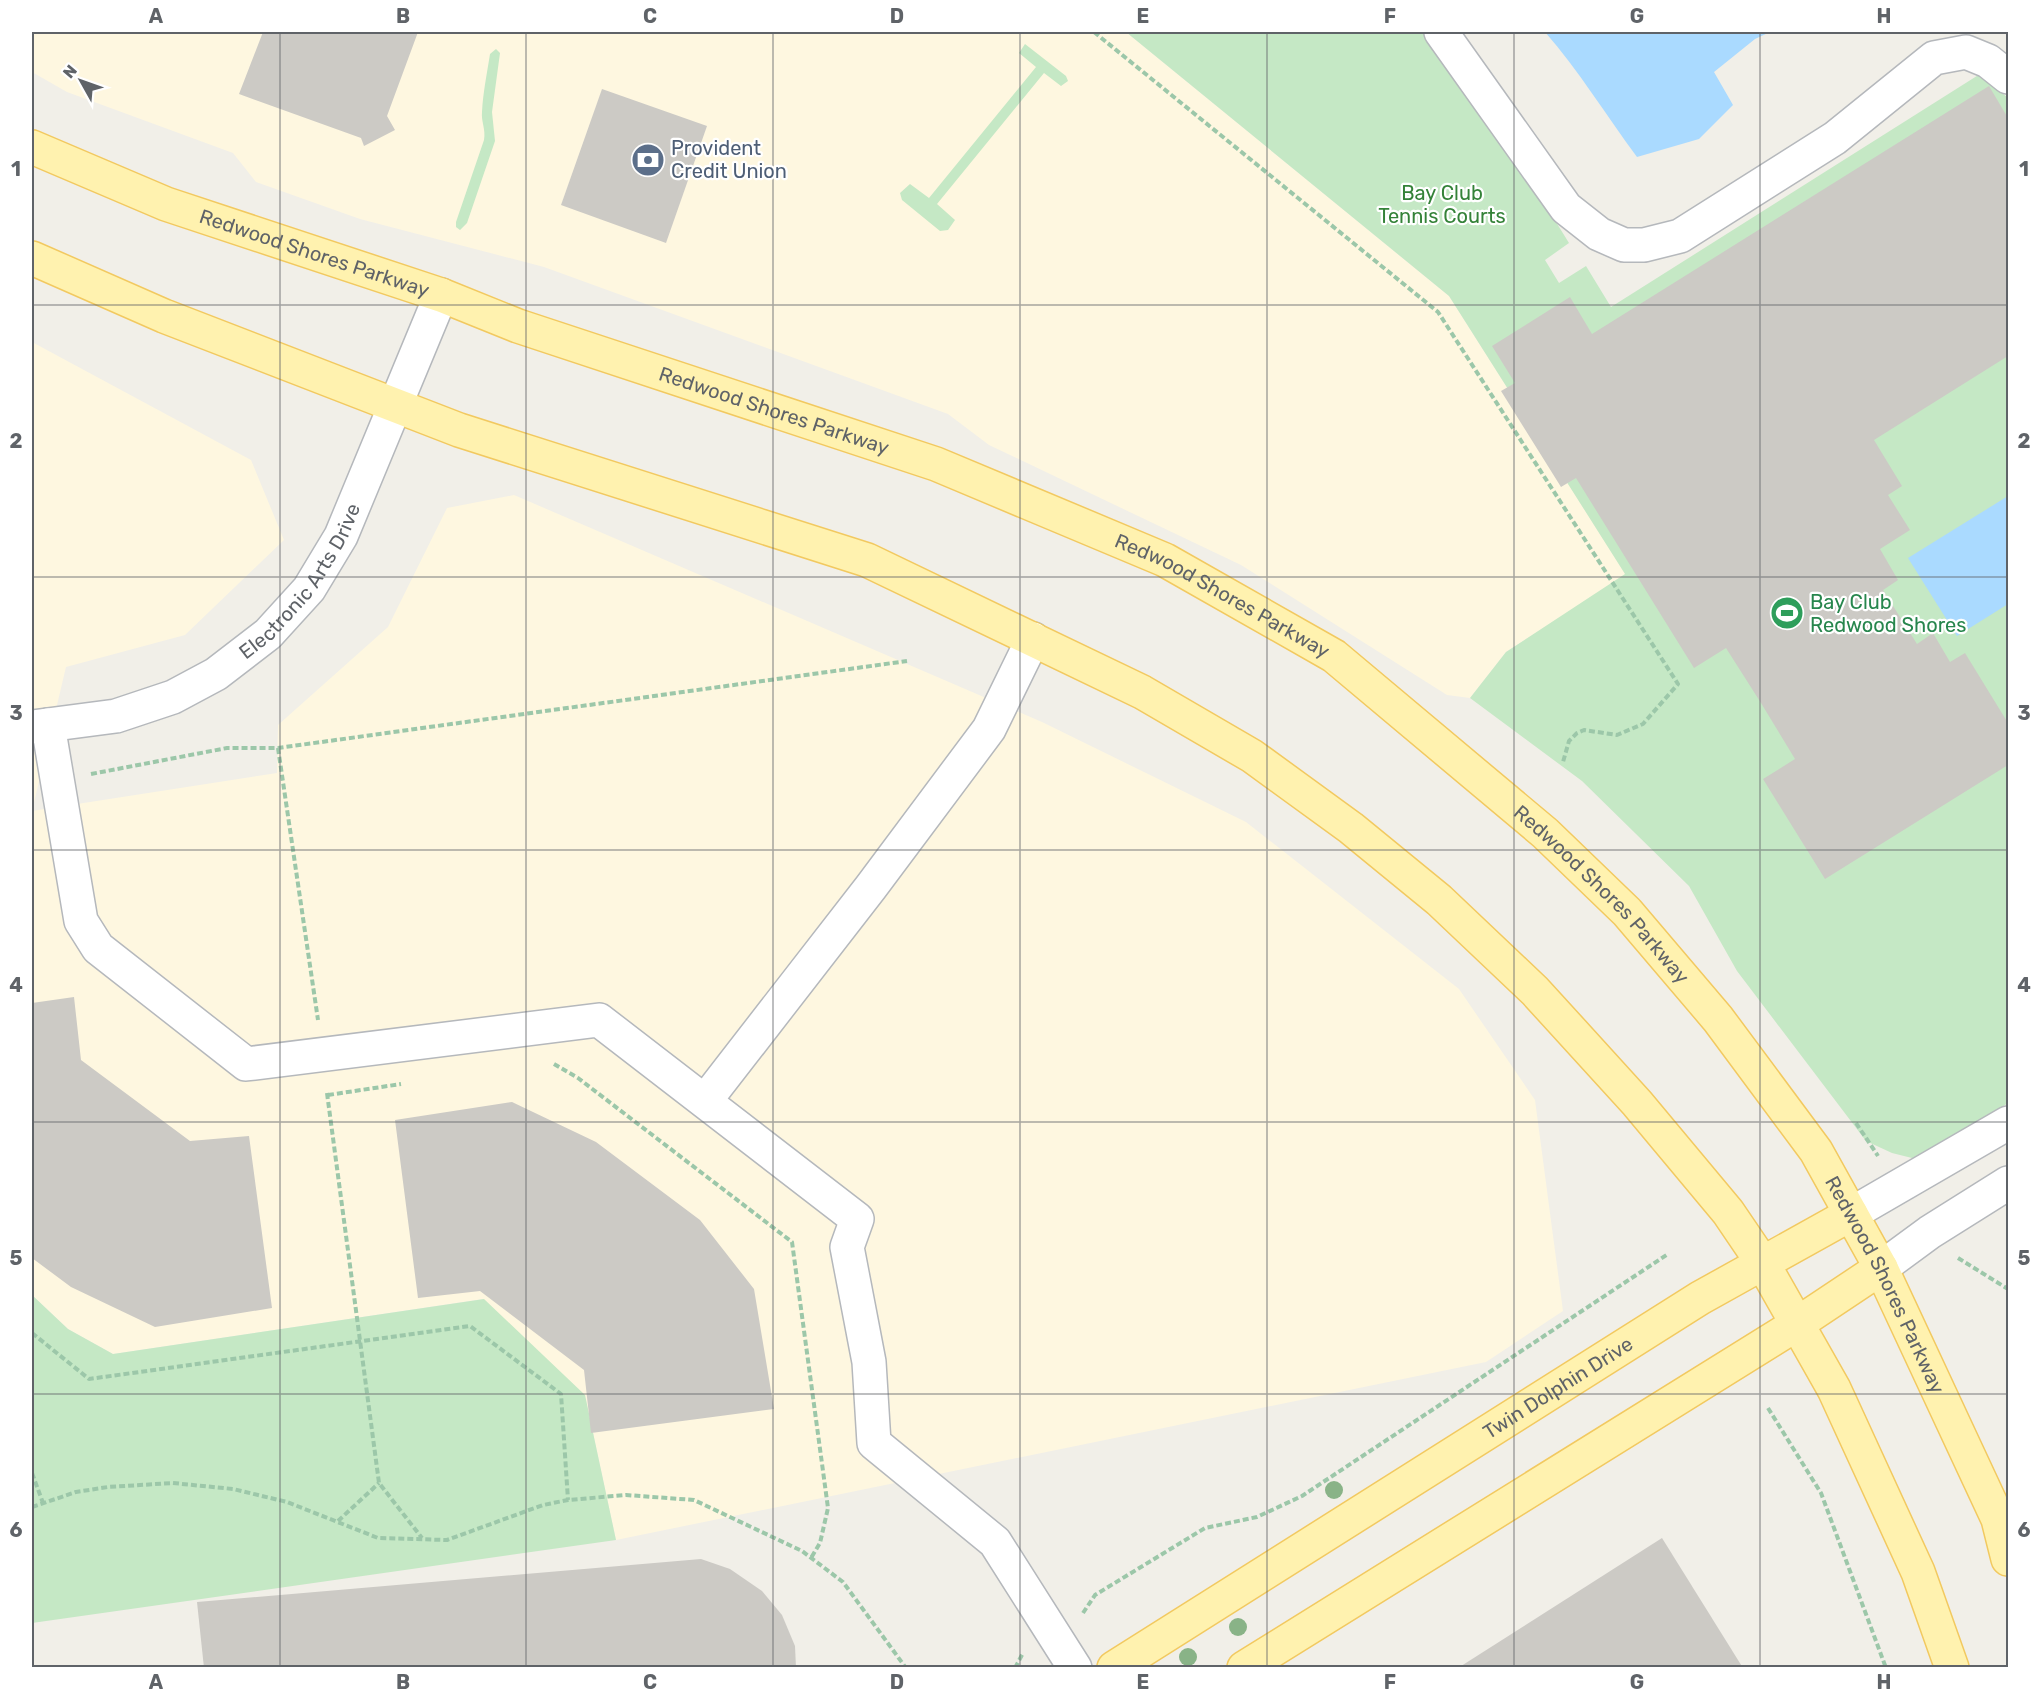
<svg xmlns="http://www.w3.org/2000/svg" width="2040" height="1699" font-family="Rubik,sans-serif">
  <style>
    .commercial { fill: #fef7e0 }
    .green { fill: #c5e8c5 }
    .water { fill: #aadaff }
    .building { fill: #cccac5 }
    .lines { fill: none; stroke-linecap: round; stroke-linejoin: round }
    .minor-casing { stroke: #b5b8bc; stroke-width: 36 }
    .major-casing { stroke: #f2c960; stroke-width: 36 }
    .path { stroke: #9cc7a9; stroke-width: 4; stroke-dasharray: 6 3; stroke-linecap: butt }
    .minor { stroke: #fff; stroke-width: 33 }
    .major { stroke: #fff2af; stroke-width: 33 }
    .tree { fill: #89b387 }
    .grid { fill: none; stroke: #5f6368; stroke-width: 1.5; stroke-opacity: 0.55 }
    .labels { text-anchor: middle; stroke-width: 4.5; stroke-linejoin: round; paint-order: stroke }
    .service-label { font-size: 20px; fill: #4e5e75; stroke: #fff; text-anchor: start }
    .park-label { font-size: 20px; fill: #348238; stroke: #fff }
    .street-label { font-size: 20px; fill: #5f6368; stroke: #fff }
    .leisure-label { font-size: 20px; fill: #27864d; stroke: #fff; text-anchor: start }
    .neatline { fill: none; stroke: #5f6368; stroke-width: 2 }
    .grid-label { font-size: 20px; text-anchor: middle; font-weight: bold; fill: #5f6368 }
  </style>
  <rect width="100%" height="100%" fill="#f1efe8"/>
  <!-- commercial -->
  <g class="commercial">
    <path d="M32,32H1126L1449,296L1626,575L1506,652L1470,698L1447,695L1241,565L989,445L948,414L544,267L360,219L256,182L233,153L67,92L32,72Z"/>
    <path d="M32,342L251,460L284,540L185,635L66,667L32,811L277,773L278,725L388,627L447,508L514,495L1042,722L1246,822L1459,989L1535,1100L1563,1311L1486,1362L616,1540L585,1396L483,1299L113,1354L68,1329L32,1295Z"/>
  </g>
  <!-- green -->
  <g class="green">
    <path d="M1126,32H1427L1482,103L1569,243L1545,260L1559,283L1586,266L1611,307L1980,74L2008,98V1103L1920,1160L1892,1153L1866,1141L1737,971L1689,886L1582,781L1470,698L1506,652L1625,574L1449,296Z"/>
    <path d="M1025,44L1066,76L1068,81L1061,86L1044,73L937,204L955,220L948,230L940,231L902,200L900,193L910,184L929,198L1036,67L1019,53Z"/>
    <path d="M496,49L500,53L492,112L495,141L467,223L460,230L456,227V222L484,140C486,129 481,122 482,112C483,93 487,73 490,54Z"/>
    <path d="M32,1295L68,1329L113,1354L484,1299L585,1395L616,1540L32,1623Z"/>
  </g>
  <!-- water -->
  <g class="water">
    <path d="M1545,32H1770L1755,39L1714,72L1733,105L1699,139L1637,157C1606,115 1579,71 1545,32Z"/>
    <path d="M2008,496V604L1957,636L1908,558Z"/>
  </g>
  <!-- building -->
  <g class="building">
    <path d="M263,32H418L387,116L395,130L364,146L361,138L239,94Z"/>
    <path d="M1989,86L2008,118V356L1874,440L1902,486L1888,495L1910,530L1880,549L1898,580L1883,590L1917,644L1933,633L1950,662L1965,653L2008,723V765L1825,879L1763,779L1795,759L1761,703L1726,648L1694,668L1576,478L1561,487L1501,391L1515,383L1492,346L1570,297L1592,334Z"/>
    <path d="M602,89L707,126L666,243L561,205Z"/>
    <path d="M74,997L81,1060L190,1141L249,1136L272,1308L155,1327L71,1287L32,1258V1003Z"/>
    <path d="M512,1102L596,1142L700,1220L754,1289L774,1409L591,1433L584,1370L480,1291L418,1298L395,1120Z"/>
    <path d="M1662,1538L1743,1668H1458Z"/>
    <path d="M701,1559L730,1569L762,1591L782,1615L795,1646L796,1668H204L197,1602Z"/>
  </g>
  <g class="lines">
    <!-- minor casing -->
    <g class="minor-casing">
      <g id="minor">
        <path d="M1441,32L1566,208L1599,234L1624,245H1644L1680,236L1835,138L1934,58L1966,52L1988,61L2008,77"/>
        <path d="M48,725L81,921L98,948L246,1064L599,1020L857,1219L847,1247L869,1362L874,1443L995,1542L1075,1668"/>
        <path id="s1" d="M32,727L116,716L173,697L216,674L268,634L309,589L341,536L441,295"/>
        <path d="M705,1101L871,887L989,729L1033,639"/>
        <path d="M1851,1214L2008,1123"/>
        <path d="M1881,1268L1930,1232L2008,1183"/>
      </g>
    </g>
    <!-- major casing -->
    <g class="major-casing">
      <g id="major">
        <path id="s2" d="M32,147L166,204L441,295L518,326L936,464L1165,560L1334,656L1545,833L1627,912L1718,1019L1816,1151L1881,1268L1998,1519L2008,1559"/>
        <path d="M32,258L164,316L459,430L867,560L1142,692L1252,756L1351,828L1439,900L1535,991L1637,1103L1728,1212L1762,1262L1834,1389L1918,1572L1952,1668"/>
        <path id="s3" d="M1114,1668L1700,1298L1851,1214"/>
        <path d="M1244,1668L1797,1324L1881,1268"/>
      </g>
    </g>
    <!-- path -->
    <g class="path">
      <path d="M1094,32L1438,312L1678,684L1643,724L1617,735L1584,730L1577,733L1569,741L1563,762"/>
      <path d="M278,748L318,1020"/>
      <path d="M91,774L227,748H278L907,661"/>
      <path d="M554,1064L578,1078L792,1242L828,1508L820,1543L811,1558"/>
      <path d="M327,1093L379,1483L422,1538"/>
      <path d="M328,1095L401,1084"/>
      <path d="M1856,1123L1878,1156"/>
      <path d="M1958,1258L2008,1289"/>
      <path d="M32,1333L89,1379L470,1326L561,1394L568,1500"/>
      <path d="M1768,1408L1821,1493L1886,1668"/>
      <path d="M32,1473L43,1503"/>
      <path d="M32,1507L76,1492L108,1487L173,1483L233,1489L287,1502L378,1538L447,1540L543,1505L568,1500L626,1495L694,1500L802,1551L843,1582L906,1668"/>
      <path d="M338,1521L379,1483"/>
      <path d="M1083,1613L1095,1595L1205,1528L1257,1517L1302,1496L1668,1254"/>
      <path d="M1015,1668L1023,1653"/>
    </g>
    <!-- minor -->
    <use href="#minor" class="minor"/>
    <!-- major -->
    <use href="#major" class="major"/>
  </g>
  <!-- trees -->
  <g class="tree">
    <circle cx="1334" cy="1490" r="9"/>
    <circle cx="1238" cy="1627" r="9"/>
    <circle cx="1188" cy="1657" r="9"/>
  </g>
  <!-- grid -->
  <path class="grid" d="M280,32V1668M526,32V1668M773,32V1668M1020,32V1668M1267,32V1668M1514,32V1668M1760,32V1668M32,305H2008M32,577H2008M32,850H2008M32,1122H2008M32,1394H2008"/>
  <!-- icons -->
  <defs>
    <g id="bank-disc" transform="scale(1.725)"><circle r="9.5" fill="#5c6f8a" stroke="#fff"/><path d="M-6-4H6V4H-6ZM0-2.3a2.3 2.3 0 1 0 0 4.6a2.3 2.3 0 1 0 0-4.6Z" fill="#fff"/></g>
    <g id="stadium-disc" transform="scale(1.725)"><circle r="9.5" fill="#2e9e5b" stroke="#fff"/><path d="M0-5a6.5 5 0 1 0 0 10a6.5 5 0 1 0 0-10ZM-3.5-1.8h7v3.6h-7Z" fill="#fff"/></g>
  </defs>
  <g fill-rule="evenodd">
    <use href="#bank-disc" x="648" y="160"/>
    <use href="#stadium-disc" x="1787" y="613"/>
  </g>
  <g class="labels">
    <!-- service labels -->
    <g class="service-label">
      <text x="671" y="155">Provident<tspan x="671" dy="23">Credit Union</tspan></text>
    </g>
    <!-- park labels -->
    <g class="park-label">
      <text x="1442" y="200">Bay Club<tspan x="1442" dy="23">Tennis Courts</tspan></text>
    </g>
    <!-- street labels -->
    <g class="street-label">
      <text dy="7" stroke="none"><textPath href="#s2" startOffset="302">Redwood Shores Parkway</textPath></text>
      <text dy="7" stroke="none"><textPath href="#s2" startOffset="788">Redwood Shores Parkway</textPath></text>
      <text dy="7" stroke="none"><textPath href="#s1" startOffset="321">Electronic Arts Drive</textPath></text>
      <text dy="7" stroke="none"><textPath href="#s2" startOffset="1274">Redwood Shores Parkway</textPath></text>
      <text dy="7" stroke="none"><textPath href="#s2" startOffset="1760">Redwood Shores Parkway</textPath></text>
      <text dy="7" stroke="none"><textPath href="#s2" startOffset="2246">Redwood Shores Parkway</textPath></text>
      <text dy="7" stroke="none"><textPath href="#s3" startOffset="525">Twin Dolphin Drive</textPath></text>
    </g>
    <!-- leisure labels -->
    <g class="leisure-label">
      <text x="1810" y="609">Bay Club<tspan x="1810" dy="23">Redwood Shores</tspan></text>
    </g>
  </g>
  <!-- border -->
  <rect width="2040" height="1699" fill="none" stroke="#ffffff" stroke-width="66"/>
  <!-- north arrow -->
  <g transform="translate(81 81) rotate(310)" stroke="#ffffff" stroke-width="4.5" paint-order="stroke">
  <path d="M0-4.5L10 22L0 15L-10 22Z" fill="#5f6368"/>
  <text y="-9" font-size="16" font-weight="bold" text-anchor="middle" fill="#5f6368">N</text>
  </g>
  <rect x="33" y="33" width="1974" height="1633" class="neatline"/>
  <g class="grid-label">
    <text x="156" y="23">A</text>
    <text x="403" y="23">B</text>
    <text x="650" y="23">C</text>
    <text x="897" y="23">D</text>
    <text x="1143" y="23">E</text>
    <text x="1390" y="23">F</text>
    <text x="1637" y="23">G</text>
    <text x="1884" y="23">H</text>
    <text x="16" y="176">1</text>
    <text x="2024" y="176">1</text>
    <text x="16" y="448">2</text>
    <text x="2024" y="448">2</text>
    <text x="16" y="720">3</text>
    <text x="2024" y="720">3</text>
    <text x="16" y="992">4</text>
    <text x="2024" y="992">4</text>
    <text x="16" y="1265">5</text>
    <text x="2024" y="1265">5</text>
    <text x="16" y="1537">6</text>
    <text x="2024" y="1537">6</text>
    <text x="156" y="1689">A</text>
    <text x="403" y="1689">B</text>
    <text x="650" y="1689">C</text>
    <text x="897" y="1689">D</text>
    <text x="1143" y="1689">E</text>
    <text x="1390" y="1689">F</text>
    <text x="1637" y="1689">G</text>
    <text x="1884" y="1689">H</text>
  </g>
</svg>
